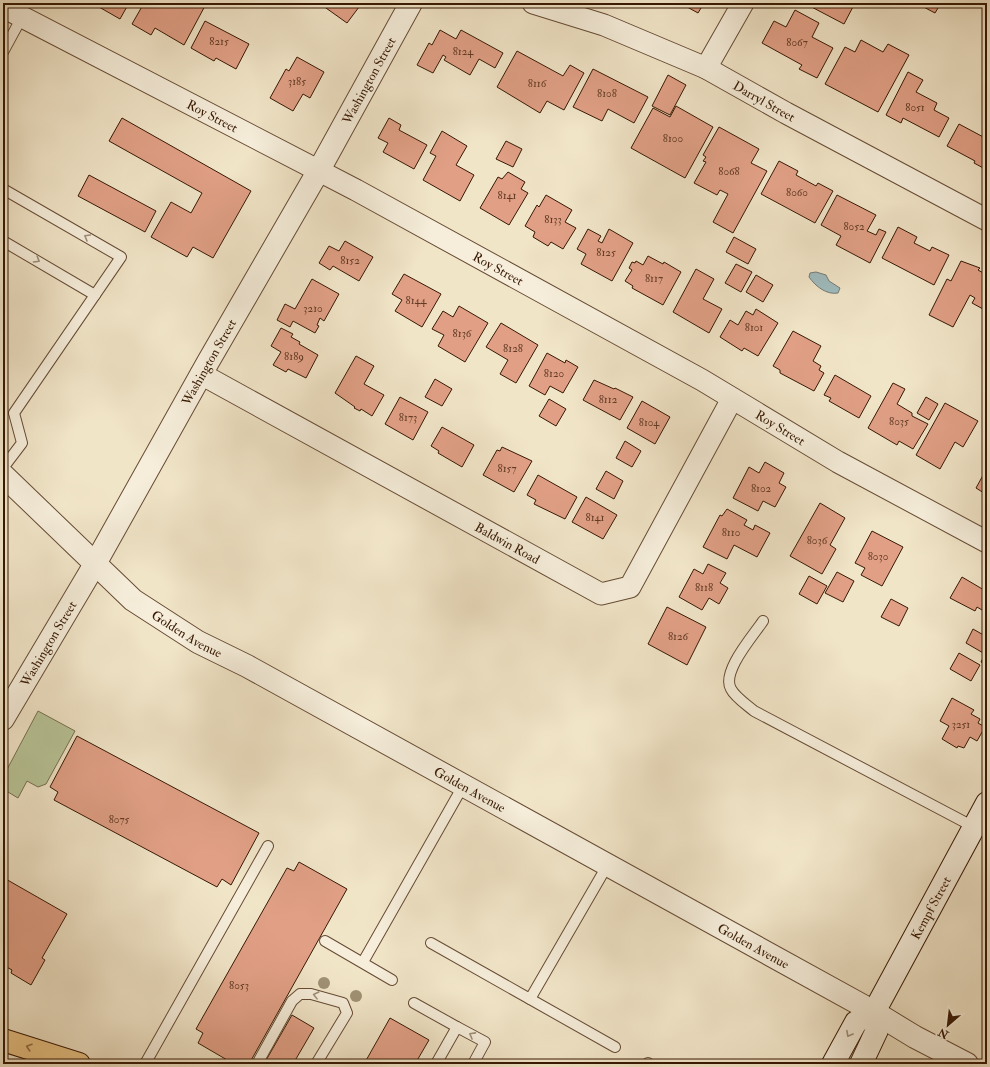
<svg xmlns="http://www.w3.org/2000/svg" width="990" height="1067" font-family="'IM FELL Double Pica',serif">
  <style>
    .green { fill: #b8c598; stroke: #786e4e }
    .water { fill: #9fbcc0; stroke: #757a74 }
    .building { fill: #e1a086; stroke: #371803 }
    .lines { fill: none; stroke-linecap: round; stroke-linejoin: round }
    .service-casing { stroke: #664b34; stroke-width: 12 }
    .minor-casing { stroke: #664b34; stroke-width: 23 }
    .tertiary-casing { stroke: #664b34; stroke-width: 24 }
    .secondary-casing { stroke: #371803; stroke-width: 24 }
    .primary-casing { stroke: #371803; stroke-width: 24 }
    .service { stroke: #f6eedb; stroke-width: 10 }
    .minor { stroke: #f6eedb; stroke-width: 21 }
    .tertiary { stroke: #f6eedb; stroke-width: 22 }
    .secondary { stroke: #f6eedb; stroke-width: 22 }
    .primary { stroke: #e8c284; stroke-width: 22 }
    .tree { fill: #a09174 }
    .oneway { stroke: #a08e7a }
    .oneway2 { stroke: #906d44 }
    .labels { text-anchor: middle; stroke-width: 3; stroke-linejoin: round; paint-order: stroke }
    .number-label { font-size: 11px; fill: #623a24 }
    .street-label { font-size: 13px; fill: #371803; stroke: #f6eedb }
  </style>
  <rect width="100%" height="100%" fill="#f1e5c8"/>
  <filter id="stains"><feTurbulence type="fractalNoise" baseFrequency=".005" numOctaves="4"/><feColorMatrix values="0 0 0 0 .2 0 0 0 0 .09 0 0 0 0 .02 0 0 0 .5 -.17"/></filter>
  <radialGradient id="worn" r=".72"><stop offset=".6" stop-color="#630" stop-opacity="0"/><stop offset="1" stop-color="#630" stop-opacity=".3"/></radialGradient>
  <!-- green -->
  <path class="green" d="M38,711L75,731L46,784L38,787L27,781L18,798L3,789V777Z"/>
  <!-- water -->
  <path class="water" d="M816,272L826,275L829,281L840,288L838,293C827,295 816,287 809,277L810,273Z"/>
  <!-- building -->
  <g class="building">
    <path d="M92,3H129L120,19Z"/>
    <path d="M144,3H205L206,4L184,45L155,28L151,35L132,24Z"/>
    <path d="M319,3H362L347,23Z"/>
    <path d="M680,3H704L698,13Z"/>
    <path d="M804,3H855L844,24Z"/>
    <path d="M916,3H941L935,13Z"/>
    <path d="M795,10L819,23L812,37L833,48L817,78L799,69L802,65L762,43L774,21L786,27Z"/>
    <path d="M205,21L249,44L236,69L216,58L214,61L191,48Z"/>
    <path d="M440,30L456,39L461,30L503,53L495,68L479,59L470,75L444,60L446,57L443,55L433,73L417,65L429,43L432,45Z"/>
    <path d="M861,40L883,52L888,44L909,55L878,112L825,84L845,47L855,52Z"/>
    <path d="M517,51L563,76L570,65L584,73L564,110L547,101L540,113L497,87Z"/>
    <path d="M297,57L324,72L310,98L303,94L293,111L270,98L286,69L289,71Z"/>
    <path d="M593,69L648,97L634,123L608,109L602,121L573,107Z"/>
    <path d="M908,72L923,80L916,92L937,103L934,110L949,118L939,137L903,118L901,123L886,115Z"/>
    <path d="M668,75L686,85L670,115L652,106Z"/>
    <path d="M676,106L713,127L685,178L631,148L653,108L670,117Z"/>
    <path d="M122,118L251,191L213,258L193,247L187,257L151,237L171,202L191,213L202,193L109,141Z"/>
    <path d="M389,118L401,125L399,130L427,145L414,169L383,152L388,143L378,138Z"/>
    <path d="M959,124L987,139V170L974,163L975,161L947,146Z"/>
    <path d="M719,127L759,149L751,163L767,171L733,233L713,222L728,194L720,190L717,195L694,183L706,162L703,161L706,157L703,155Z"/>
    <path d="M442,131L467,146L456,165L474,175L460,201L423,180L436,156L430,153Z"/>
    <path d="M506,141L522,149L513,167L496,159Z"/>
    <path d="M779,161L798,171L796,175L816,186L818,183L833,191L815,223L761,194Z"/>
    <path d="M508,172L525,182L521,189L528,193L509,225L480,208L498,177L502,179Z"/>
    <path d="M89,175L156,211L145,232L78,196Z"/>
    <path d="M546,195L572,210L565,222L576,228L563,249L551,242L548,246L533,237L535,232L525,226L537,205L539,207Z"/>
    <path d="M837,195L876,215L867,231L876,235L879,229L886,232L870,263L836,245L841,236L821,225Z"/>
    <path d="M898,227L917,237L914,243L930,251L932,247L949,255L934,285L882,258Z"/>
    <path d="M588,229L601,236L598,241L602,243L609,229L633,243L612,281L581,264L586,254L577,249Z"/>
    <path d="M734,237L756,249L748,264L726,252Z"/>
    <path d="M345,241L373,257L359,281L333,266L330,270L319,263L329,246L339,251Z"/>
    <path d="M648,256L663,264L664,262L681,272L663,305L632,288L633,286L625,281L632,270L629,268L632,262L635,263L636,261L643,265Z"/>
    <path d="M961,261L980,268L978,270L987,275V302L983,309L972,303L975,298L970,295L953,327L929,315L947,279L951,281Z"/>
    <path d="M736,264L752,272L741,292L725,283Z"/>
    <path d="M696,269L714,279L703,299L722,309L709,333L673,312Z"/>
    <path d="M404,274L441,294L422,327L395,311L402,300L392,294Z"/>
    <path d="M756,275L773,285L763,302L746,292Z"/>
    <path d="M312,279L339,294L324,321L320,318L317,325L319,326L315,333L293,321L290,327L277,320L285,304L295,309Z"/>
    <path d="M459,306L488,323L465,362L438,346L444,335L432,329L443,311L453,317Z"/>
    <path d="M756,309L778,323L758,356L744,348L742,351L720,337L730,320L738,325L746,311L753,315Z"/>
    <path d="M501,323L538,345L516,383L500,374L508,360L486,347Z"/>
    <path d="M281,328L293,334L291,337L300,342L299,344L318,355L306,378L288,369L286,372L273,365L281,352L271,346Z"/>
    <path d="M793,331L821,346L813,361L821,366L819,370L824,373L814,391L780,373V370L773,366Z"/>
    <path d="M547,353L565,363L566,360L578,367L563,393L550,386L545,395L529,386Z"/>
    <path d="M356,356L374,366L364,384L384,395L372,416L361,409L360,411L354,408L355,407L335,393Z"/>
    <path d="M835,375L871,396L859,418L829,401L831,398L824,395Z"/>
    <path d="M435,379L452,389L442,406L425,397Z"/>
    <path d="M594,380L614,389L615,388L633,397L620,420L583,400Z"/>
    <path d="M893,383L905,389L897,404L912,413V416L928,424L913,449L899,441L897,445L868,428Z"/>
    <path d="M400,397L428,412L413,440L385,424Z"/>
    <path d="M926,397L938,404L929,420L917,413Z"/>
    <path d="M549,399L566,409L556,426L539,416Z"/>
    <path d="M642,401L670,417L655,444L627,428Z"/>
    <path d="M945,403L978,421L963,447L955,442L940,469L916,455Z"/>
    <path d="M442,427L474,445L462,467L438,453L439,451L431,446Z"/>
    <path d="M625,441L641,451L632,467L616,458Z"/>
    <path d="M502,447L532,461L514,492L483,475L497,450L500,451Z"/>
    <path d="M765,462L784,473L779,483L786,487L775,507L763,501L758,511L733,498L749,467L759,473Z"/>
    <path d="M987,468V495L976,488Z"/>
    <path d="M606,471L623,481L614,499L596,489Z"/>
    <path d="M538,475L577,497L565,519L534,504L536,500L527,495Z"/>
    <path d="M586,497L617,515L603,539L572,522Z"/>
    <path d="M820,503L845,518L830,545L836,549L822,574L790,556Z"/>
    <path d="M727,509L747,520L744,525L753,530L755,525L770,533L757,557L734,545L727,559L703,547L720,515L722,516Z"/>
    <path d="M872,531L903,547L882,586L861,575L865,568L855,563Z"/>
    <path d="M708,564L726,573L720,583L728,588L719,604L709,598L702,610L679,597L694,569L703,574Z"/>
    <path d="M837,572L854,581L843,602L825,593Z"/>
    <path d="M809,576L827,586L817,604L799,594Z"/>
    <path d="M962,577L984,590L985,588L987,589V613L977,607L975,611L950,598Z"/>
    <path d="M891,599L908,608L899,626L881,617Z"/>
    <path d="M667,607L706,627L687,665L648,644Z"/>
    <path d="M973,629L987,637V665L981,662L985,654L966,643Z"/>
    <path d="M959,653L980,665L971,681L950,669Z"/>
    <path d="M952,698L974,710L971,714L980,719L978,723L985,727L977,741L970,737L964,748L958,746L957,748L942,739L949,726L940,721Z"/>
    <path d="M77,736L259,833L231,885L222,879L217,887L54,800L58,792L50,787Z"/>
    <path d="M299,862L347,889L249,1064H234L198,1043L203,1033L196,1029L287,868L294,871Z"/>
    <path d="M4,878L67,914L42,958L45,960L31,985L11,973L12,970L3,965V881Z"/>
    <path d="M292,1015L314,1028L293,1064H269L265,1062Z"/>
    <path d="M390,1018L429,1040L415,1064H364Z"/>
  </g>
  <g class="lines">
    <!-- service casing -->
    <g class="service-casing">
      <g id="service">
        <path d="M3,52L22,17"/>
        <path d="M3,189L121,257L14,413L22,443L3,468"/>
        <path d="M3,241L95,295"/>
        <path d="M763,621C753,636 721,672 731,689C735,697 747,705 754,711L974,827"/>
        <path d="M325,941L392,980"/>
        <path d="M431,943L530,999L607,866"/>
        <path d="M363,962L463,786"/>
        <path d="M530,999L615,1047"/>
        <path d="M414,1003L457,1027"/>
        <path d="M145,1064L268,846"/>
        <path d="M257,1064L292,1001L300,994H311L343,1003L347,1013L316,1064"/>
        <path d="M436,1064L457,1027L485,1042L473,1064"/>
        <path d="M647,1064L648,1063"/>
      </g>
    </g>
    <!-- minor casing -->
    <g class="minor-casing">
      <g id="minor">
        <path id="s1" d="M533,3L604,25L706,68L786,113L987,220"/>
        <path id="s2" d="M3,7L356,190L702,380L838,462L987,542"/>
        <path d="M706,68L743,3"/>
        <path id="s3" d="M201,374L601,594L630,587L732,399"/>
      </g>
    </g>
    <!-- tertiary casing -->
    <g class="tertiary-casing">
      <g id="tertiary">
        <path id="s4" d="M3,475L133,600L198,642L247,666L874,1012L915,1037L967,1064"/>
        <path id="s5" d="M3,719L95,564L208,362L319,170L411,3"/>
      </g>
    </g>
    <!-- secondary casing -->
    <g class="secondary-casing">
      <g id="secondary">
        <path id="s6" d="M833,1064L856,1022L874,1012L987,803"/>
        <path d="M861,1064L877,1030L874,1012"/>
      </g>
    </g>
    <!-- primary casing -->
    <g class="primary-casing">
      <path id="primary" d="M3,1040L79,1064"/>
    </g>
    <!-- service -->
    <use href="#service" class="service"/>
    <!-- minor -->
    <use href="#minor" class="minor"/>
    <!-- tertiary -->
    <use href="#tertiary" class="tertiary"/>
    <!-- secondary -->
    <use href="#secondary" class="secondary"/>
    <!-- primary -->
    <use href="#primary" class="primary"/>
  </g>
  <!-- trees -->
  <g class="tree">
    <circle cx="324" cy="983" r="6"/>
    <circle cx="356" cy="996" r="6"/>
  </g>
  <!-- one-way arrows -->
  <defs><path id="oneway-chevron" d="M-2-3.5L2.5 0L-2 3.5" fill="none" stroke-width="1.6" stroke-linecap="round" stroke-linejoin="round"/></defs>
  <g class="oneway">
    <use href="#oneway-chevron" transform="translate(87 237) rotate(-150)"/>
    <use href="#oneway-chevron" transform="translate(37 260) rotate(31)"/>
    <use href="#oneway-chevron" transform="translate(316 995) rotate(-166)"/>
    <use href="#oneway-chevron" transform="translate(849 1034) rotate(119)"/>
    <use href="#oneway-chevron" transform="translate(472 1035) rotate(-151)"/>
  </g>
  <use class="oneway2" href="#oneway-chevron" transform="translate(29 1047) rotate(-162)"/>
  <g class="labels">
    <!-- number labels -->
    <g class="number-label">
      <text x="219" y="45">8215</text>
      <text x="797" y="46">8067</text>
      <text x="463" y="55">8124</text>
      <text x="297" y="85">3185</text>
      <text x="537" y="87">8116</text>
      <text x="607" y="97">8108</text>
      <text x="915" y="111">8051</text>
      <text x="673" y="142">8100</text>
      <text x="729" y="175">8068</text>
      <text x="797" y="196">8060</text>
      <text x="507" y="199">8141</text>
      <text x="553" y="223">8133</text>
      <text x="854" y="230">8052</text>
      <text x="606" y="256">8125</text>
      <text x="350" y="264">8152</text>
      <text x="654" y="282">8117</text>
      <text x="416" y="304">8144</text>
      <text x="313" y="312">3210</text>
      <text x="754" y="331">8101</text>
      <text x="462" y="337">8136</text>
      <text x="513" y="352">8128</text>
      <text x="294" y="360">8189</text>
      <text x="554" y="377">8120</text>
      <text x="608" y="403">8112</text>
      <text x="408" y="421">8173</text>
      <text x="899" y="425">8035</text>
      <text x="649" y="426">8104</text>
      <text x="507" y="472">8157</text>
      <text x="761" y="492">8102</text>
      <text x="595" y="521">8141</text>
      <text x="731" y="536">8110</text>
      <text x="817" y="544">8036</text>
      <text x="878" y="560">8030</text>
      <text x="704" y="591">8118</text>
      <text x="678" y="640">8126</text>
      <text x="961" y="728">3251</text>
      <text x="119" y="823">8075</text>
      <text x="239" y="989">8053</text>
    </g>
    <!-- street labels -->
    <g class="street-label">
      <text dy="5" stroke="none"><textPath href="#s5" startOffset="736">Washington Street</textPath></text>
      <text dy="5" stroke="none"><textPath href="#s1" startOffset="252">Darryl Street</textPath></text>
      <text dy="5" stroke="none"><textPath href="#s2" startOffset="236">Roy Street</textPath></text>
      <text dy="5" stroke="none"><textPath href="#s2" startOffset="560">Roy Street</textPath></text>
      <text dy="5" stroke="none"><textPath href="#s5" startOffset="412">Washington Street</textPath></text>
      <text dy="5" stroke="none"><textPath href="#s2" startOffset="884">Roy Street</textPath></text>
      <text dy="5" stroke="none"><textPath href="#s3" startOffset="350">Baldwin Road</textPath></text>
      <text dy="5" stroke="none"><textPath href="#s4" startOffset="244">Golden Avenue</textPath></text>
      <text dy="5" stroke="none"><textPath href="#s5" startOffset="88">Washington Street</textPath></text>
      <text dy="5" stroke="none"><textPath href="#s4" startOffset="567">Golden Avenue</textPath></text>
      <text dy="5" stroke="none"><textPath href="#s6" startOffset="187">Kempf Street</textPath></text>
      <text dy="5" stroke="none"><textPath href="#s4" startOffset="891">Golden Avenue</textPath></text>
    </g>
  </g>
  <!-- margin -->
  <rect width="990" height="1067" fill="none" stroke="#f1e5c8" stroke-width="16"/>
  <rect x="4" y="4" width="982" height="1059" fill="none" stroke="#371803" stroke-width="2"/>
  <rect x="8" y="8" width="974" height="1051" fill="none" stroke="#371803"/>
  <!-- north arrow -->
  <g transform="translate(948 1025) rotate(208)" stroke="#f6eedb" stroke-width="3" paint-order="stroke">
  <path d="M0-3L7 15L0 10L-7 15Z" fill="#371803"/>
  <text y="-6" font-size="11" font-weight="bold" text-anchor="middle" fill="#371803">N</text>
  </g>
  <rect width="100%" height="100%" filter="url(#stains)"/>
  <rect width="100%" height="100%" fill="url(#worn)"/>
</svg>
